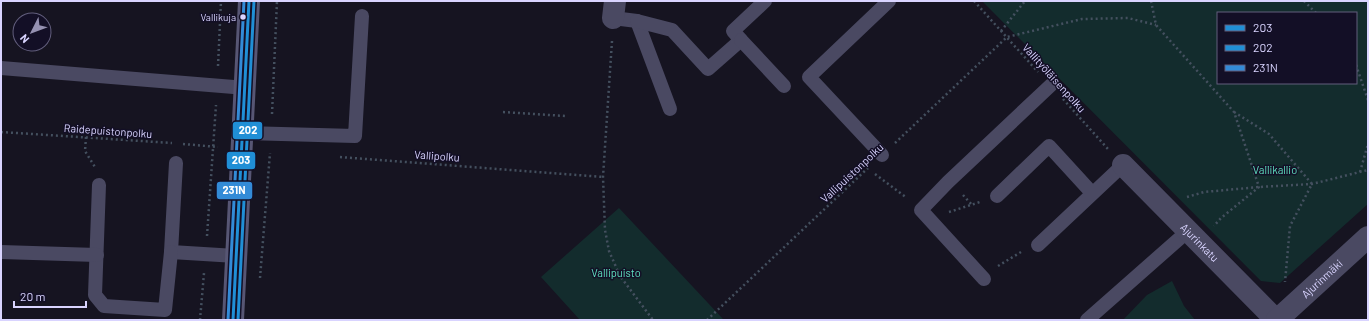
<svg xmlns="http://www.w3.org/2000/svg" width="1369" height="321" font-family="Barlow,sans-serif">
  <style>
    .green { fill: #132c2d; fill-rule: evenodd }
    .lines { fill: none; stroke-linecap: round; stroke-linejoin: round }
    .path { stroke: #44505f; stroke-width: 2.5; stroke-dasharray: 2 3; stroke-linecap: butt }
    .lane { stroke: #4a4962; stroke-width: 14 }
    .street { stroke: #4a4962; stroke-width: 22 }
    .secondary { stroke: #575674; stroke-width: 22 }
    .bus-1-casing { stroke: #130f26; stroke-width: 6 }
    .bus-2-casing { stroke: #130f26; stroke-width: 6 }
    .bus-3-casing { stroke: #130f26; stroke-width: 6 }
    .bus-1 { stroke: #208fd6; stroke-width: 3 }
    .bus-2 { stroke: #208fd6; stroke-width: 3 }
    .bus-3 { stroke: #338bd7; stroke-width: 3 }
    .bus-dot { fill: #d9d4ff; stroke: #130f26; stroke-width: 1.5 }
    .labels { text-anchor: middle; stroke-width: 3; stroke-linejoin: round; paint-order: stroke }
    .bus-label { font-size: 10px; fill: #d9d4ff; stroke: #130f26; text-anchor: end }
    .street-label { font-size: 11px; fill: #d9d4ff; stroke: #130f26 }
    .park-label { font-size: 11px; fill: #5fe0c0; stroke: #130f26 }
    .line-badge { stroke: #130f26; stroke-width: 1.5 }
    .badge-label { font-size: 11px; text-anchor: middle; font-weight: bold; fill: #fff }
  </style>
  <rect width="100%" height="100%" fill="#161421"/>
  <!-- green -->
  <g class="green">
    <path d="M982,1H1368V204L1280,283L1261,281ZM1218,13H1356V83H1218Z"/>
    <path d="M619,208L723,319L724,320H580L541,277Z"/>
    <path d="M1172,281L1184,306L1195,320H1123L1147,295Z"/>
  </g>
  <g class="lines">
    <!-- path -->
    <g class="path">
      <path d="M974,1L1038,72"/>
      <path d="M1151,1L1156,25L1234,112L1259,187L1221,218L1214,226"/>
      <path d="M1304,1L1316,13"/>
      <path d="M1001,31L1025,1"/>
      <path d="M612,41L603,177L605,230L609,251L620,276L653,320"/>
      <path d="M1356,65L1368,100"/>
      <path d="M218,66L221,1"/>
      <path d="M1063,99L1108,149"/>
      <path d="M503,112L565,116"/>
      <path d="M1234,112L1269,134L1312,184L1290,226L1285,282"/>
      <path d="M272,114L277,1"/>
      <path d="M1,132L172,143"/>
      <path d="M86,137L85,151L95,167"/>
      <path d="M895,143L1007,37L1082,19L1128,18L1156,25"/>
      <path d="M183,144L218,147"/>
      <path d="M340,157L603,177"/>
      <path d="M1360,172L1368,144"/>
      <path d="M875,174L907,198"/>
      <path d="M963,195L972,205"/>
      <path d="M1187,197L1204,192L1259,187L1312,184L1368,170"/>
      <path d="M949,212L980,202"/>
      <path d="M207,236L216,105"/>
      <path d="M998,266L1021,252"/>
      <path d="M260,278L270,153"/>
      <path d="M200,320L204,273"/>
      <path d="M707,320L868,168"/>
    </g>
    <!-- lane -->
    <g class="lane">
      <path d="M613,18L637,21L670,109"/>
      <path d="M637,21L672,30L708,69L741,40L733,31L765,1"/>
      <path d="M741,40L784,86"/>
      <path d="M1,68L246,88"/>
      <path d="M244,133L355,136L362,16"/>
      <path d="M882,155L809,77L889,1"/>
      <path d="M176,163L171,252L236,256"/>
      <path d="M99,185L95,295L104,306L165,310L171,252"/>
      <path d="M997,196L1049,146L1092,193"/>
      <path d="M1038,245L1123,165"/>
      <path d="M1,252L97,255"/>
      <path d="M984,279L921,210L948,182L1051,85"/>
      <path d="M1087,320L1188,231"/>
    </g>
    <!-- street -->
    <g class="street">
      <path d="M613,18L615,1"/>
      <path id="s1" d="M1123,165L1276,320"/>
      <path id="s2" d="M1277,320L1368,237"/>
    </g>
    <!-- secondary -->
    <path class="secondary" d="M233,320L249,1"/>
    <!-- bus-1 casing -->
    <g class="bus-1-casing">
      <path id="bus-1" d="M233,320L249,1"/>
    </g>
    <!-- bus-2 casing -->
    <g class="bus-2-casing">
      <path id="bus-2" d="M238,320L254,1"/>
    </g>
    <!-- bus-3 casing -->
    <g class="bus-3-casing">
      <path id="bus-3" d="M228,320L244,1"/>
    </g>
    <!-- bus-1 -->
    <use href="#bus-1" class="bus-1"/>
    <!-- bus-2 -->
    <use href="#bus-2" class="bus-2"/>
    <!-- bus-3 -->
    <use href="#bus-3" class="bus-3"/>
  </g>
  <!-- markers -->
  <circle class="bus-dot" cx="243" cy="17" r="3.5"/>
  <g class="labels">
    <!-- bus labels -->
    <g class="bus-label">
      <text x="236" y="21">Vallikuja</text>
    </g>
    <!-- street labels -->
    <g class="street-label">
      <text transform="translate(1054 78) rotate(48)" y="4">Vallityöläisenpolku</text>
      <text transform="translate(108 131) rotate(4)" y="4">Raidepuistonpolku</text>
      <text transform="translate(437 156) rotate(4)" y="4">Vallipolku</text>
      <text transform="translate(852 173) rotate(-43)" y="4">Vallipuistonpolku</text>
      <text dy="4" stroke="none"><textPath href="#s1" startOffset="109">Ajurinkatu</textPath></text>
      <text dy="4" stroke="none"><textPath href="#s2" startOffset="61">Ajurinmäki</textPath></text>
    </g>
    <!-- park labels -->
    <g class="park-label">
      <text x="1275" y="174">Vallikallio</text>
      <text x="616" y="277">Vallipuisto</text>
    </g>
  </g>
  <g class="line-badge">
    <rect x="232" y="121" width="31" height="19" rx="4" fill="#208fd6"/>
    <rect x="226" y="151" width="30" height="19" rx="4" fill="#208fd6"/>
    <rect x="216" y="181" width="37" height="19" rx="4" fill="#338bd7"/>
  </g>
  <g class="badge-label">
    <text x="248" y="134">202</text>
    <text x="241" y="164">203</text>
    <text x="234" y="194">231N</text>
  </g>
  <!-- border -->
  <rect width="1369" height="321" fill="none" stroke="#d9d4ff" stroke-width="4"/>
  <!-- legend -->
  <rect x="1217" y="12" width="140" height="72" fill="#130f26" stroke="#625e7d"/>
  <rect x="1225" y="25" width="20" height="6" fill="#208fd6" stroke="#625e7d"/>
  <text x="1253" y="32" font-size="12" fill="#d9d4ff">203</text>
  <rect x="1225" y="45" width="20" height="6" fill="#208fd6" stroke="#625e7d"/>
  <text x="1253" y="52" font-size="12" fill="#d9d4ff">202</text>
  <rect x="1225" y="65" width="20" height="6" fill="#338bd7" stroke="#625e7d"/>
  <text x="1253" y="72" font-size="12" fill="#d9d4ff">231N</text>
  <!-- north arrow -->
  <g transform="translate(32 32) rotate(228)"><circle r="19" fill="#130f26" stroke="#625e7d"/>
  <path d="M0-3L7 15L0 10L-7 15Z" fill="#9591b1"/>
  <text y="-6" font-size="11" font-weight="bold" text-anchor="middle" fill="#d9d4ff">N</text>
  </g>
  <!-- scale -->
  <path d="M14 301v6h72v-6" fill="none" stroke="#d9d4ff" stroke-width="2"/>
  <text x="20" y="301" font-size="12" fill="#d9d4ff" stroke="#130f26" stroke-width="3" paint-order="stroke">20 m</text>
</svg>
